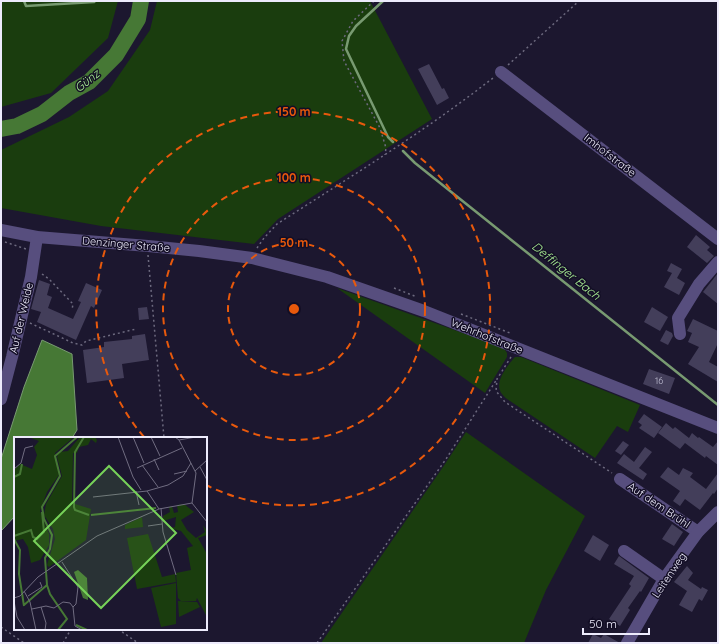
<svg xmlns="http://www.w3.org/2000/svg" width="719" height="644" font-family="Quicksand,sans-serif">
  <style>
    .green { fill: #1a3d0e }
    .water { fill: #467835; stroke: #789a71 }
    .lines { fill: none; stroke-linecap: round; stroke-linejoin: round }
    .stream { stroke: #789a71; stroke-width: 2.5 }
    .river { stroke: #467835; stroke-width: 16 }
    .building { fill: #433e5a }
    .path { stroke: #6d6a7f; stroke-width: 1.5; stroke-dasharray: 2 3; stroke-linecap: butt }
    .minor { stroke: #574e7e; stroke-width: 12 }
    .ring { fill: none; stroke: #e8590c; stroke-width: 2; stroke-dasharray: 7 5 }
    .labels { text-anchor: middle; stroke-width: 3; stroke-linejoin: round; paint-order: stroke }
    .number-label { font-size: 9px; fill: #c2c0d4 }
    .street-label { font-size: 11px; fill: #edebfc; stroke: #130e25 }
    .water-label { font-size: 12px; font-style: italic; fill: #abf295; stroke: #130e25 }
    .inset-river { fill: none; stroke: #467835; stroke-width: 2 }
    .inset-road { fill: none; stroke: #706c81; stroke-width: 1 }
    .view { fill: #77d259; fill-opacity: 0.15; stroke: #77d259; stroke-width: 2 }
    .inset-edge { fill: none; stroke: #edebfc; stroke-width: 2 }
    .centre { fill: #e8590c; stroke: #130e25; stroke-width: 2 }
    .ring-label { font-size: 12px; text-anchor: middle; font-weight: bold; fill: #e8590c; stroke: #130e25; stroke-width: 3; stroke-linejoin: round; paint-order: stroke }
  </style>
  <rect width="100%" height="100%" fill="#1c172f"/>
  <!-- green -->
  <g class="green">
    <path d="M1,1H118L108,38L51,93L1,107Z"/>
    <path d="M157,1H370L432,119L278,219L254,244L101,226L1,208V150L69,117L108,91L150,30Z"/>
    <path d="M337,288L499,346L505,350L507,353V357L485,393Z"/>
    <path d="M515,357H521L640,405L628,432L617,426L595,458L510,401C507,399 504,397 502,394C493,383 507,366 515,357Z"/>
    <path d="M466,432L585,516L546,590L524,643H321L443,467Z"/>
  </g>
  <!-- water -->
  <path class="water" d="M42,340L72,354L77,430L72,438H15V516L1,531V459L24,387Z"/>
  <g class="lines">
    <!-- stream -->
    <g class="stream">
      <path d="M24,1L26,6L94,2L95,1"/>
      <path d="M383,1L356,26L349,36L346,49L388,137L393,142"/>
      <path d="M403,151L415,163L718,405"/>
    </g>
    <!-- river -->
    <path class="river" d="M1,129L17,126L42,114L69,93L89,82L116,55L138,19L141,1"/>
  </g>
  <!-- building -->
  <g class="building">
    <path d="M429,64L442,89L444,88L449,98L437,105L418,69Z"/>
    <path d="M696,235L710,247L707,250L714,256L707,263L687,247Z"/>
    <path d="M671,263L682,269L677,278L685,283L679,295L664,287L672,273L667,271Z"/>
    <path d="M718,273V304L703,292Z"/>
    <path d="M39,280L50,284L47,295L52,297L48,308L73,319L81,302L78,301L86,283L102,290L94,308L91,306L76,340L37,322L41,312L31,309Z"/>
    <path d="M147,307L149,319L139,320L138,308Z"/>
    <path d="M652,307L668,317L660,331L644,322Z"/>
    <path d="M693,319L718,331V343L709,362L718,367V382L688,364L699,347L688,342L692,333L687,331Z"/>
    <path d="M666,330L672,333L673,336L668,345L660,341Z"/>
    <path d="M145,334L149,360L122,364L124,378L87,383L83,350L104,347V342L132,339V336Z"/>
    <path d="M649,369L675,378L669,394L643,384Z"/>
    <path d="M644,414L662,427L654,438L639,428L642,425L638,422Z"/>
    <path d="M666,423L673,429L675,427L689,438L692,433L698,438L699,437L713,447L718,441V465L706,456L705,458L685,443L680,449L658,433Z"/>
    <path d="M623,441L629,445L621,455L615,451Z"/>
    <path d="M645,447L652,452L639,468L647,474L643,480L617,463L624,454L634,462Z"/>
    <path d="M668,467L679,475L683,468L693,473L690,477L706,489L718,473V488L714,494L713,493L700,510L685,499L680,506L673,501L680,491L660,477Z"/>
    <path d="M672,524L683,532L674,546L662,539Z"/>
    <path d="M593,535L609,545L600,561L584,551Z"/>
    <path d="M619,556L649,578L641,592L640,591L628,608L630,610L620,626L609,619L631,586L629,584L634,576L614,564Z"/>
    <path d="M687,566L693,573L688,580L701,589L702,587L708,590L702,601L699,599L692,612L679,605L687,591L674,582Z"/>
    <path d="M593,634L601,638L604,634L620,643H588Z"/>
  </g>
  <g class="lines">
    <!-- path -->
    <g class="path">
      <path d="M374,1L353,21L342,41L344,61L380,128L386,148L385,155"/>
      <path d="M508,65L579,1"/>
      <path d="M5,242L26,249"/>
      <path d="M257,248L264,238L277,224C350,177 424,132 493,78"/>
      <path d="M148,255L164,438"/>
      <path d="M42,274L49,279L73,304L72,310"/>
      <path d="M394,288L417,297"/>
      <path d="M461,314L510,333"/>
      <path d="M30,323L73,343L82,345L86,341L136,329"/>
      <path d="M511,357L497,379L496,391L505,402L612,473"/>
      <path d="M1,627L24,643"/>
      <path d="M118,629L138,643"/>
      <path d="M63,643L71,629"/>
      <path d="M317,643L446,459L497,379"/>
    </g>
    <!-- minor -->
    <g class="minor">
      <path d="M501,72L718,239"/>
      <path d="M1,230L37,237L148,246L199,251L252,258L327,277L424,311L718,428"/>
      <path d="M680,334L678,318L699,284L718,262"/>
      <path d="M1,399L12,357L31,277L37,237"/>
      <path d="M620,479L698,532"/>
      <path d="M624,551L664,579"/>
      <path d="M627,643L664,579L698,532L718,512"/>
    </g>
  </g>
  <!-- distance rings -->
  <g class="ring">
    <circle cx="294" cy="309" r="66"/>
    <circle cx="294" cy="309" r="131"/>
    <path d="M144 437A197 197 0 1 1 206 485"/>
  </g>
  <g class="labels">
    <!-- number labels -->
    <g class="number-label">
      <text x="659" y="384">16</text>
    </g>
    <!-- street labels -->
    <g class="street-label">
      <text transform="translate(610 155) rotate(38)" y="4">Imhofstraße</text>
      <text transform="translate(126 244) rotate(5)" y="4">Denzinger Straße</text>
      <text transform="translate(21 318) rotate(-77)" y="4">Auf der Weide</text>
      <text transform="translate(487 336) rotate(22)" y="4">Wehrhofstraße</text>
      <text transform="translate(659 505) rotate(34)" y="4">Auf dem Brühl</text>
      <text transform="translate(669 575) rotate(-56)" y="4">Leitenweg</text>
    </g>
    <!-- water labels -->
    <g class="water-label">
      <text transform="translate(87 81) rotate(-39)" y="4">Günz</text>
      <text transform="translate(566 271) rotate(39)" y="4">Deffinger Bach</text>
    </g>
  </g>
  <!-- overview -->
  <g transform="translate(14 437)">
    <rect width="193" height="193" fill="#1c172f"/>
    <path d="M14,0H60L41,16L45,38L33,55L26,74L35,97V108L26,123L17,126L14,110L9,102L0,104V33L6,27L18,32L23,18L20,10L25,4ZM66,0H81L83,3L82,6L77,2L74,8L65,10L63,16H59L58,66L77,72L72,103L35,130L33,128L41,102L39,92L30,78L32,67L48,39L43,20L45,15L54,14ZM170,67L180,75L167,83L173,93L182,101L191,95L189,88L193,94V98L184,101L193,117V180L183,161L182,164H167L164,161L162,136L177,133L173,111L179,109L167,94L155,91L161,90L162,80L149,84V79L156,75L155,70L158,69L160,76L164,75L163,68ZM128,80L129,90L111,92V88ZM134,97L148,140L161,137L162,145L123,152L113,101ZM162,146V187L147,190L137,151ZM164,164L183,165L186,170L165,180Z" fill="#1a3d0e"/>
    <path d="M64,133L73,141L74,163L69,161L60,135Z" fill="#467835"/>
    <path class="inset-river" d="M70,0L61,15L60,70L61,73L75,78M0,40L6,37L8,27M77,78L142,71M0,99L17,93L19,100L23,102L30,95L28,75M0,102L6,113L5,137L10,169M10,168L33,148M62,188L73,193M44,193L53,182L36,157L33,148L31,121L36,112L38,98L30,82L28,70L46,39L41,19L63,0"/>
    <path class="inset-road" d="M104,0L119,40L127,53M119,0L130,26M137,0L146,19M161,0L165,3L182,36L178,66M165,3L182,0M140,22L145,33M128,28L144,50M186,30L193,43M123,31L168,11M0,32L7,26L11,11L19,9M181,34L193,23M160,37L173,34M122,54L125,68M133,54L145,72M79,60L133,54L154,48L169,39L177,26M178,66L193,85M147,71L149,95L162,138M134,89L148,87M10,154L16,165L22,193M14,159L28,150L26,145M0,161L6,159L24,140L83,99L145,72L178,66M0,164L3,180L11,193M27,170L32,186L31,193M59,170L61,189L68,193M18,172L32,169L40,171L49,165L56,166L59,170L62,167L64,150L48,125"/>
    <path class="view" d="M95,29L162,96L87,171L20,104Z"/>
    <rect width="193" height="193" class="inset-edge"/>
  </g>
  <circle cx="294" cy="309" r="6" class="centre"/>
  <g class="ring-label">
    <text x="294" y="116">150 m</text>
    <text x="294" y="182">100 m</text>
    <text x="294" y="247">50 m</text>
  </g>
  <!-- border -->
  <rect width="719" height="644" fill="none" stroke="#edebfc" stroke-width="4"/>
  <!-- scale -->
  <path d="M583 628v6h66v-6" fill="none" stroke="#edebfc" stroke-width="2"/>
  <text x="589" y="628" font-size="12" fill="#edebfc" stroke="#130e25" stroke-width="3" paint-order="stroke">50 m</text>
</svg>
